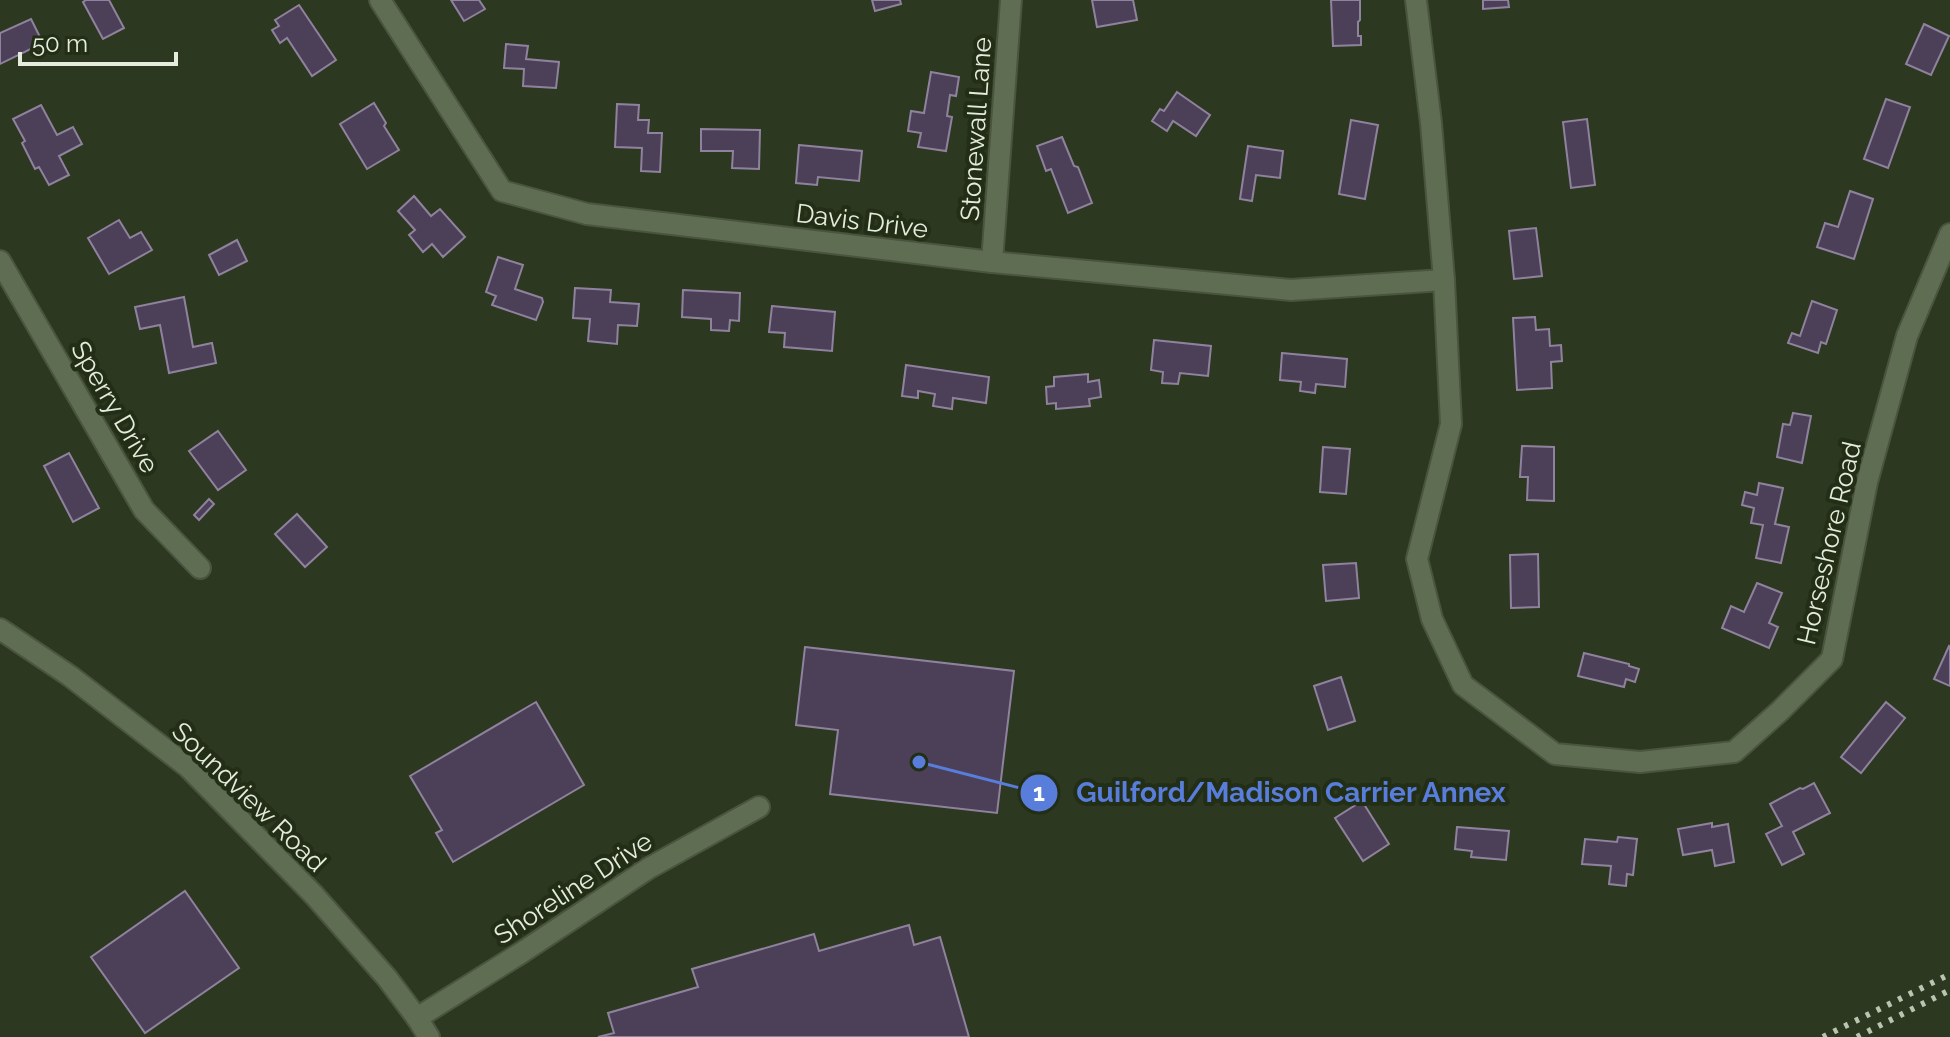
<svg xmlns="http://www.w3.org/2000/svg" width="1950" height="1037" font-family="Raleway,sans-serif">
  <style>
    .building { fill: #4c4059; stroke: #8f829e; stroke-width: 2 }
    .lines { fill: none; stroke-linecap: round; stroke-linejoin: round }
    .street-casing { stroke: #4a543f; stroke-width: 24 }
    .street { stroke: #5f6d52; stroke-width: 20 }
    .rail { stroke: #bbc4b2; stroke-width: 6; stroke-dasharray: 4 8; stroke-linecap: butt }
    .labels { text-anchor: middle; stroke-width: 8; stroke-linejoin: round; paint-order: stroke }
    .street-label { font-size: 26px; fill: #e5ecdd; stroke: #222e15 }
    .leader { fill: none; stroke: #597dda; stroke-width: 3 }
    .callout-dot { fill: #597dda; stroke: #222e15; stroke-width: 3 }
    .mark-label { font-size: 24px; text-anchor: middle; font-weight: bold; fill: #fff }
    .callout-label { font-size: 28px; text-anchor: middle; font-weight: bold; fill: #597dda; stroke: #222e15; stroke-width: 8; stroke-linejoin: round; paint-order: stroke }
  </style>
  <rect width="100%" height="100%" fill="#2c381f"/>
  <!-- building -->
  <g class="building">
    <path d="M86,0H109L124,28L103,39L83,2Z"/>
    <path d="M451,0H479L485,9L464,21Z"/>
    <path d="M872,0H900L901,4L875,11Z"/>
    <path d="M1092,0H1133L1137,20L1097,27Z"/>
    <path d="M1331,0H1360V20L1358,22V36H1361V45L1333,46Z"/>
    <path d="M1483,0H1508L1509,7L1483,9Z"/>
    <path d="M299,5L336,60L312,76L287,38L280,43L272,30L279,26L275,20Z"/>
    <path d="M31,19L43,43L0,64V33Z"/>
    <path d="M1924,24L1949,36L1931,75L1906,64Z"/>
    <path d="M506,44L528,46L526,59L559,62L556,88L523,86L524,69L504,68Z"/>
    <path d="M931,72L959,77L956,96L950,95L947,116L952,117L946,151L918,147L921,133L908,131L911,111L924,113Z"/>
    <path d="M1177,92L1210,115L1196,136L1173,121L1167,131L1152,121L1160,109L1164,111Z"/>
    <path d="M1886,99L1910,107L1888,168L1864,159Z"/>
    <path d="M374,103L386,123L384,126L399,150L367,169L340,124Z"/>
    <path d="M617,104L639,105L638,120H649L648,133H662L660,172L641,171L642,148L615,147Z"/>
    <path d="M41,105L57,135L73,127L82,144L59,156L69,175L49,185L39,167L35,169L22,143L25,141L13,119Z"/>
    <path d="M1587,119L1595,185L1571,188L1563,122Z"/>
    <path d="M1351,120L1378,125L1365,199L1339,194Z"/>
    <path d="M701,129L760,130L759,169L732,168L733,151H701Z"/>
    <path d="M1062,137L1074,166L1078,167L1092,203L1068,213L1051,169L1046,171L1037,146Z"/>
    <path d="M799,145L862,151L859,181L818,177L817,185L796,183Z"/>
    <path d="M1248,146L1283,151L1280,178L1256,175L1252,201L1240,199Z"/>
    <path d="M1850,191L1873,199L1854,259L1817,247L1825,223L1838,227Z"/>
    <path d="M414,196L431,216L440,209L465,237L443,257L432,244L423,252L409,235L415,230L398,211Z"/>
    <path d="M119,220L130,238L141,232L152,250L109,274L88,238Z"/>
    <path d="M1536,228L1542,276L1514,279L1509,231Z"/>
    <path d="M237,240L247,261L219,275L209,255Z"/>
    <path d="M498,257L523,265L515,289L542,298L543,302L536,320L492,305L496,296L486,292Z"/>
    <path d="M575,288L611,290L610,302L639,304L637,326L618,325L617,344L588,341L590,319L573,318Z"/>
    <path d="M683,290L740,293L739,321L730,320L729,331L711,330V319L682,317Z"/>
    <path d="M184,297L193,347L212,343L216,363L169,373L160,325L140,329L135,307Z"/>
    <path d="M1812,301L1837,310L1826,344L1821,342L1818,353L1788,343L1792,333L1800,336Z"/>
    <path d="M772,306L835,312L832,351L784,347L785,333L769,332Z"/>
    <path d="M1535,317L1536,330L1549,329L1550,346L1561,345L1562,361L1551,362L1552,388L1517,390L1513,318Z"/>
    <path d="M1154,340L1211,346L1208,376L1180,373L1178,384L1162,383L1163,372L1151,370Z"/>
    <path d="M1282,353L1347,359L1345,387L1316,384L1315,393L1300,391L1301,382L1280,380Z"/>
    <path d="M906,365L989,377L986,403L953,398L952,409L933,406L935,394L918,391V398L902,396Z"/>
    <path d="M1088,374V382L1099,380L1101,397L1089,399L1090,406L1056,409V403L1047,404L1046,387L1054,386V377Z"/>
    <path d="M1793,413L1811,416L1802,463L1777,457L1783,424L1790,425Z"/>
    <path d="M218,431L246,470L218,490L189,451Z"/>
    <path d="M1522,446L1554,447V501L1527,500L1528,477H1520Z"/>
    <path d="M1323,447L1350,449L1346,494L1320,492Z"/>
    <path d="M69,453L99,508L73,522L44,466Z"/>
    <path d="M1759,483L1783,488L1775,524L1789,527L1781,563L1756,558L1763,525L1751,523L1754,508L1742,505L1745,492L1757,495Z"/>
    <path d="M209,499L214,504L199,520L194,515Z"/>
    <path d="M297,514L327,547L305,567L275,534Z"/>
    <path d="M1538,554L1539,607L1511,608L1510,555Z"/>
    <path d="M1356,563L1359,598L1326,601L1323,565Z"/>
    <path d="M1757,583L1782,593L1769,623L1778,627L1769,648L1722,628L1731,606L1744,612Z"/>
    <path d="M1949,646L1950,647V686L1934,679Z"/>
    <path d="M805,647L1014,671L997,813L830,794L838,730L796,725Z"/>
    <path d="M1584,653L1629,664V666L1639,669L1635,682L1626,679L1624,687L1578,676Z"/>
    <path d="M1341,677L1355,721L1328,730L1314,686Z"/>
    <path d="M536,702L584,785L453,862L436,833L442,830L410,776Z"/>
    <path d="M1886,702L1905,718L1861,773L1841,757Z"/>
    <path d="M1814,783L1830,813L1793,832L1804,854L1782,865L1766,834L1782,826L1770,804L1800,788L1803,789Z"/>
    <path d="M1362,801L1389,844L1363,861L1335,818Z"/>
    <path d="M1712,823V827L1728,824L1734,862L1715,866L1712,850L1683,855L1678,829Z"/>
    <path d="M1457,827L1509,831L1506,860L1471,857L1472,851L1455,849Z"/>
    <path d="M1618,837L1637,839L1633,875L1627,874L1626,886L1609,884L1611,866L1582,864L1585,839L1617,842Z"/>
    <path d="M185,891L239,968L145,1033L91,957Z"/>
    <path d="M909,925L914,945L940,937L969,1037H598L614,1033L608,1013L698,987L692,969L814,934L819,951Z"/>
  </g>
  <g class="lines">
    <!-- street casing -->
    <g class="street-casing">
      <g id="street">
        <path d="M380,0L502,191L587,214L992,262L1291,290L1444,280"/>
        <path d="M1416,0L1431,123L1444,280L1451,424L1417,559L1432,619L1463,685L1555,754L1640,762L1734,752L1780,711L1832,659L1867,482L1907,336L1950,234"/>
        <path d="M0,261L144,510L200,568"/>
        <path d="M992,262L1011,0"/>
        <path d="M0,629L70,676L188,767L314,895L387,978L417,1018L429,1037"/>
        <path d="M417,1018L521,953L649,868L759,807"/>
      </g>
    </g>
    <!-- street -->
    <use href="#street" class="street"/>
    <!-- rail -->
    <g class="rail">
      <path d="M1823,1037L1950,974"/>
      <path d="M1857,1037L1950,990"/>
    </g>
  </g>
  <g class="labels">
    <!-- street labels -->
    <g class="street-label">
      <text transform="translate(976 129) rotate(-86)" y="9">Stonewall Lane</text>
      <text transform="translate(862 221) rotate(7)" y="9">Davis Drive</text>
      <text transform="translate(115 407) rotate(60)" y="9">Sperry Drive</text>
      <text transform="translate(1829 543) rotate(-77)" y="9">Horseshore Road</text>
      <text transform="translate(249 797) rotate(44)" y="9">Soundview Road</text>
      <text transform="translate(573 888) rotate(-33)" y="9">Shoreline Drive</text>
    </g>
  </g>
  <!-- callouts -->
  <path class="leader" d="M919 762L1039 793"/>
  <g class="callout-dot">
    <circle cx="919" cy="762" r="8"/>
    <circle cx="1039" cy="793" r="20"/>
  </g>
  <g class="mark-label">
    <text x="1039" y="801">1</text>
  </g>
  <g class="callout-label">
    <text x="1291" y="802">Guilford/Madison Carrier Annex</text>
  </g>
  <!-- scale -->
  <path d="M20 52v12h156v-12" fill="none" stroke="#e5ecdd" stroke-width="4"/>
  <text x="32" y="52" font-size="24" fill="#e5ecdd" stroke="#222e15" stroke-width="6" paint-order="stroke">50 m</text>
</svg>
